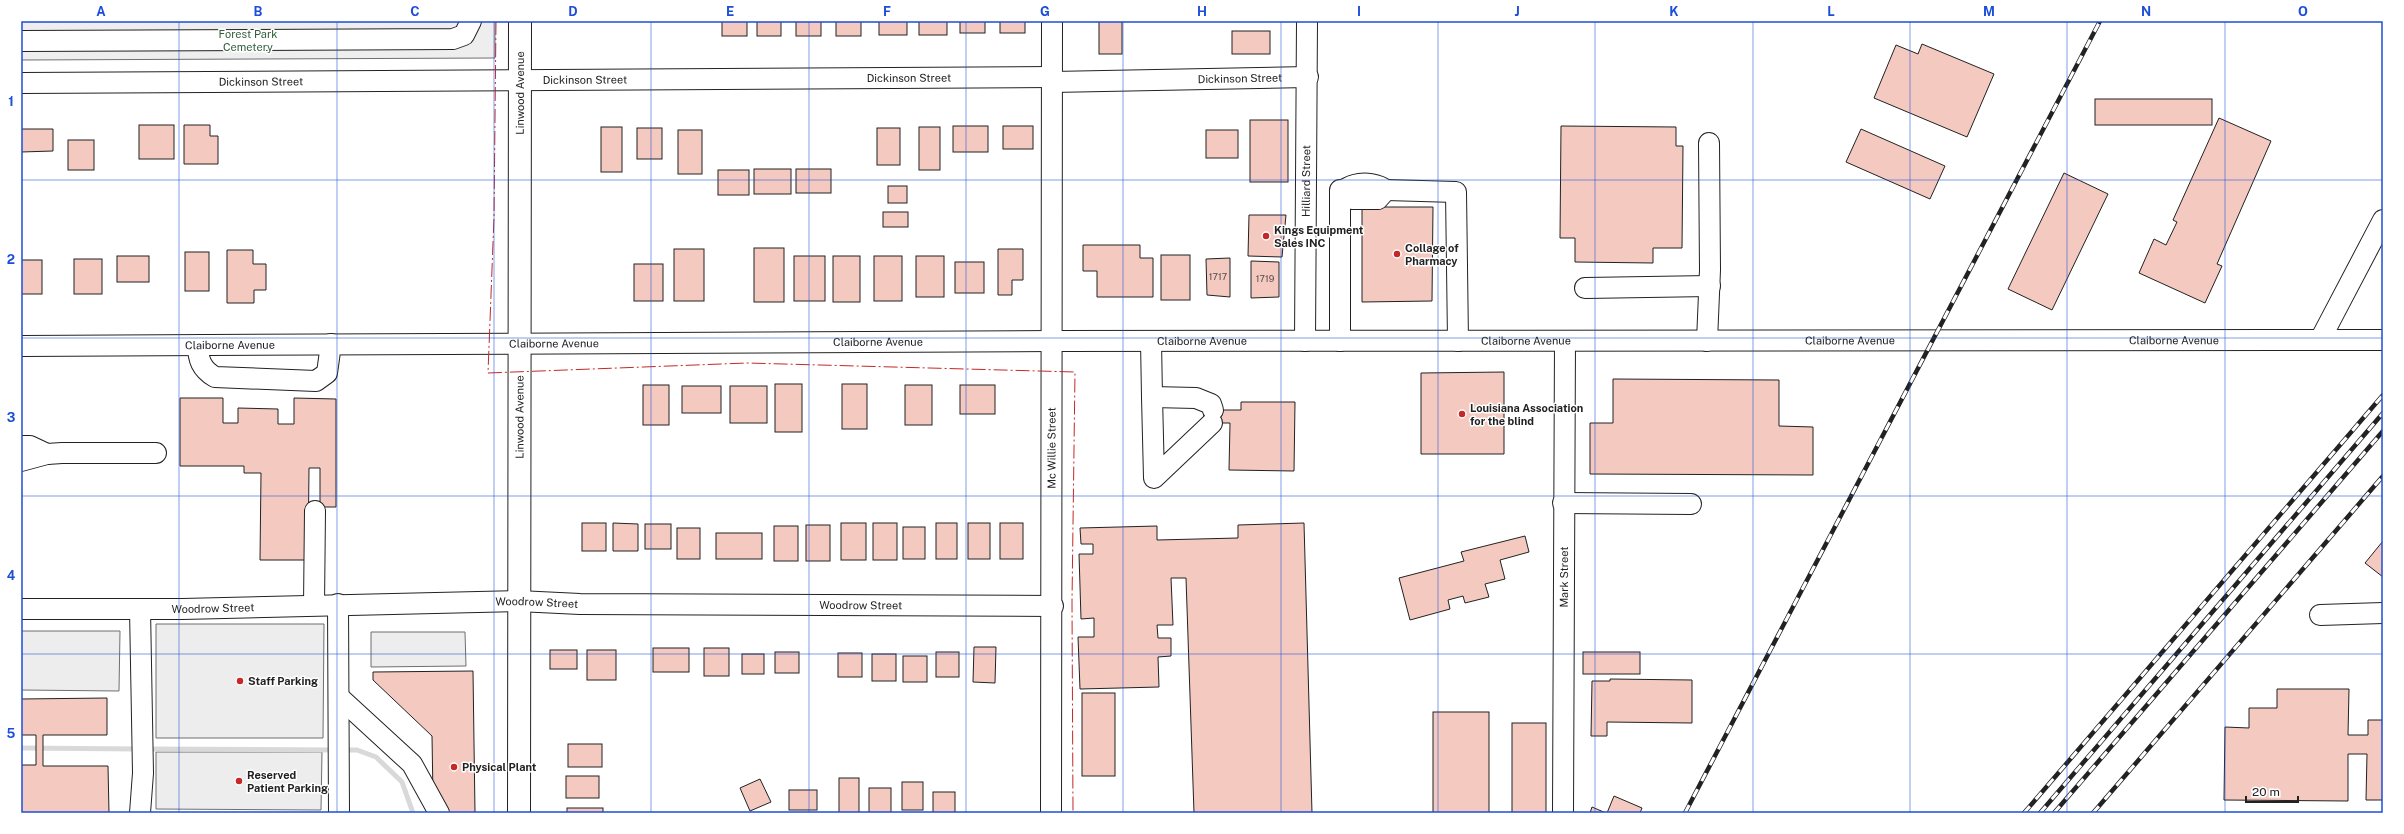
<svg xmlns="http://www.w3.org/2000/svg" width="2404" height="834" font-family="'Public Sans',sans-serif">
  <style>
    .green { fill: #eee; stroke: #6f6f6f }
    .parking { fill: #ededed; stroke: #6f6f6f }
    .lines { fill: none; stroke-linecap: round; stroke-linejoin: round }
    .stream { stroke: #d9d9d9; stroke-width: 5 }
    .building { fill: #f3c9c0; stroke: #222 }
    .minor-casing { stroke: #222; stroke-width: 22 }
    .major-casing { stroke: #222; stroke-width: 24 }
    .minor { stroke: #fff; stroke-width: 20 }
    .major { stroke: #fff; stroke-width: 22 }
    .rail-casing { stroke: #222; stroke-width: 4.5 }
    .rail { stroke: #fff; stroke-width: 3; stroke-dasharray: 9; stroke-linecap: butt }
    .power { stroke: #c62828; stroke-width: 1; stroke-dasharray: 14 3 2 3; stroke-linecap: butt }
    .grid { fill: none; stroke: #1d4ed8; stroke-width: 1; stroke-opacity: 0.55 }
    .poi-dot { fill: #c62828; stroke: #fff; stroke-width: 1.5 }
    .labels { text-anchor: middle; stroke-width: 3; stroke-linejoin: round; paint-order: stroke }
    .number-label { font-size: 9px; fill: #564c4a }
    .park-label { font-size: 11px; fill: #2f5e38; stroke: #fff }
    .street-label { font-size: 11px; fill: #222; stroke: #fff }
    .poi-label { font-size: 11px; font-weight: bold; fill: #222; stroke: #fff; text-anchor: start }
    .neatline { fill: none; stroke: #1d4ed8; stroke-width: 1.5 }
    .grid-label { font-size: 13px; text-anchor: middle; font-weight: bold; fill: #1d4ed8 }
  </style>
  <rect width="100%" height="100%" fill="#fff"/>
  <!-- green -->
  <path class="green" d="M21,21H495V58L21,60Z"/>
  <!-- parking -->
  <g class="parking">
    <path d="M156,624H324L323,738H156Z"/>
    <path d="M21,631H120L119,691L21,690Z"/>
    <path d="M371,632H465L466,666L371,667Z"/>
    <path d="M156,752H322L321,810L156,809Z"/>
  </g>
  <g class="lines">
    <!-- stream -->
    <g class="stream">
      <path d="M21,748L139,749"/>
      <path d="M147,749L335,750"/>
      <path d="M343,750H357L376,757L402,782L413,813"/>
    </g>
  </g>
  <!-- building -->
  <g class="building">
    <rect x="722" y="21" width="25" height="15"/>
    <rect x="757" y="21" width="24" height="15"/>
    <rect x="796" y="21" width="25" height="15"/>
    <rect x="836" y="21" width="25" height="15"/>
    <rect x="879" y="21" width="28" height="14"/>
    <rect x="919" y="21" width="28" height="14"/>
    <rect x="960" y="21" width="25" height="12"/>
    <rect x="1000" y="21" width="25" height="12"/>
    <rect x="1099" y="21" width="23" height="33"/>
    <rect x="1232" y="31" width="38" height="23"/>
    <path d="M1922,44L1994,74L1967,137L1874,98L1896,45L1918,54Z"/>
    <rect x="2095" y="99" width="117" height="26"/>
    <path d="M2219,118L2271,141L2217,264L2222,266L2205,303L2139,273L2154,239L2166,245L2177,222L2173,220Z"/>
    <rect x="1250" y="120" width="38" height="62"/>
    <rect x="139" y="125" width="35" height="34"/>
    <path d="M184,125H210V136H218V164H184Z"/>
    <rect x="953" y="126" width="35" height="26"/>
    <rect x="1003" y="126" width="30" height="23"/>
    <path d="M1561,126L1676,127V146H1683L1682,248H1653V263L1575,262V238H1560Z"/>
    <rect x="601" y="127" width="21" height="45"/>
    <rect x="919" y="127" width="21" height="43"/>
    <rect x="637" y="128" width="25" height="31"/>
    <rect x="877" y="128" width="23" height="37"/>
    <path d="M21,129H53V151L21,152Z"/>
    <path d="M1861,129L1945,166L1930,199L1846,162Z"/>
    <rect x="678" y="130" width="24" height="44"/>
    <rect x="1206" y="130" width="32" height="28"/>
    <rect x="68" y="140" width="26" height="30"/>
    <rect x="754" y="169" width="37" height="25"/>
    <rect x="796" y="169" width="35" height="24"/>
    <rect x="718" y="170" width="31" height="25"/>
    <path d="M2064,173L2108,194L2052,310L2008,289Z"/>
    <rect x="888" y="186" width="19" height="17"/>
    <path d="M1362,207H1433L1432,301L1362,302Z"/>
    <rect x="883" y="212" width="25" height="15"/>
    <path d="M1249,215H1286L1282,257L1248,256Z"/>
    <path d="M1083,245H1140V258H1153V297H1097V271H1083Z"/>
    <rect x="754" y="248" width="30" height="54"/>
    <rect x="674" y="249" width="30" height="52"/>
    <path d="M998,249H1023V280H1012V295H998Z"/>
    <path d="M227,250H253V264H266V290H254V303H227Z"/>
    <rect x="185" y="252" width="24" height="39"/>
    <rect x="1161" y="255" width="29" height="45"/>
    <rect x="117" y="256" width="32" height="26"/>
    <rect x="794" y="256" width="31" height="45"/>
    <rect x="833" y="256" width="27" height="46"/>
    <rect x="874" y="256" width="28" height="45"/>
    <rect x="916" y="256" width="28" height="41"/>
    <path d="M1230,258V297L1207,295L1206,259Z"/>
    <rect x="74" y="259" width="28" height="35"/>
    <rect x="21" y="260" width="21" height="34"/>
    <path d="M1251,261L1279,262V297L1251,298Z"/>
    <rect x="955" y="262" width="29" height="31"/>
    <rect x="634" y="264" width="29" height="37"/>
    <path d="M1504,372V454H1421V373Z"/>
    <path d="M1613,379L1779,380V426L1813,427V475L1590,474V423H1613Z"/>
    <rect x="775" y="384" width="27" height="48"/>
    <rect x="842" y="384" width="25" height="45"/>
    <rect x="643" y="385" width="26" height="40"/>
    <rect x="905" y="385" width="27" height="40"/>
    <rect x="960" y="385" width="35" height="29"/>
    <rect x="682" y="386" width="39" height="27"/>
    <rect x="730" y="386" width="37" height="37"/>
    <path d="M180,398H223V423H238V408L278,409V424H294V398L336,399V507H320V468H309L308,560H260L261,473H244V466H180Z"/>
    <path d="M1241,402H1295L1294,471L1229,470L1230,423H1204V410H1241Z"/>
    <rect x="582" y="523" width="24" height="28"/>
    <path d="M613,523L638,524V551H613Z"/>
    <rect x="841" y="523" width="25" height="37"/>
    <rect x="873" y="523" width="24" height="37"/>
    <rect x="936" y="523" width="21" height="36"/>
    <rect x="968" y="523" width="22" height="36"/>
    <rect x="1000" y="523" width="23" height="36"/>
    <path d="M1304,523L1312,813H1194L1186,578H1171L1173,625H1157L1158,638H1171V656L1158,657L1159,687L1080,689L1078,637H1094V618L1081,619L1079,554H1093V544H1081L1080,528L1157,526V540L1238,538V525Z"/>
    <rect x="645" y="524" width="26" height="25"/>
    <rect x="806" y="525" width="24" height="36"/>
    <rect x="774" y="526" width="24" height="35"/>
    <rect x="903" y="527" width="22" height="32"/>
    <rect x="677" y="528" width="23" height="31"/>
    <rect x="716" y="533" width="46" height="26"/>
    <path d="M1525,536L1529,552L1500,560L1505,579L1485,584L1489,597L1465,603L1463,596L1448,600L1450,609L1410,620L1399,578L1464,561L1461,552Z"/>
    <path d="M2383,541V577L2365,563Z"/>
    <path d="M974,647H996L995,683L973,682Z"/>
    <rect x="653" y="648" width="36" height="24"/>
    <rect x="704" y="648" width="25" height="28"/>
    <rect x="550" y="650" width="27" height="19"/>
    <rect x="587" y="650" width="29" height="30"/>
    <rect x="775" y="652" width="24" height="21"/>
    <rect x="936" y="652" width="23" height="25"/>
    <rect x="1583" y="652" width="57" height="22"/>
    <rect x="838" y="653" width="24" height="24"/>
    <rect x="742" y="654" width="22" height="20"/>
    <rect x="872" y="654" width="24" height="27"/>
    <rect x="903" y="656" width="24" height="26"/>
    <path d="M473,671L475,813H449L433,797L432,736L373,680V672Z"/>
    <path d="M1610,679L1692,680V723L1607,722V736H1591L1592,681H1610Z"/>
    <path d="M2277,689H2349L2348,735H2368V720H2383V800H2366L2367,754H2348V801L2224,800L2225,727L2249,728V708H2277Z"/>
    <rect x="1082" y="693" width="33" height="83"/>
    <path d="M107,698V735H43V766H108L109,813H21V765H36V735H21V699Z"/>
    <rect x="1433" y="712" width="56" height="101"/>
    <rect x="1512" y="723" width="34" height="90"/>
    <rect x="568" y="744" width="34" height="23"/>
    <rect x="566" y="776" width="33" height="22"/>
    <rect x="839" y="778" width="20" height="35"/>
    <path d="M760,779L771,802L750,811L740,788Z"/>
    <rect x="902" y="782" width="21" height="28"/>
    <rect x="869" y="788" width="22" height="25"/>
    <rect x="789" y="790" width="28" height="20"/>
    <rect x="933" y="792" width="22" height="21"/>
    <path d="M1614,796L1642,808L1640,813H1607Z"/>
    <path d="M1592,807L1606,813H1590Z"/>
    <rect x="567" y="808" width="36" height="5"/>
  </g>
  <g class="lines">
    <!-- minor casing -->
    <g class="minor-casing">
      <g id="minor">
        <path d="M21,41L453,39L464,35L471,21"/>
        <path id="s1" d="M1052,82L1308,77"/>
        <path id="s2" d="M21,83L1052,77"/>
        <path d="M1386,190L1456,192L1458,341"/>
        <path d="M1585,288L1710,286"/>
        <path d="M2320,340L2383,220"/>
        <path d="M1151,341L1152,397L1196,398L1211,404L1213,410"/>
        <path id="s3" d="M1305,341L1307,21"/>
        <path d="M1340,341V190C1347,190 1348,186 1354,185C1365,182 1378,184 1386,190L1378,199H1352L1347,190"/>
        <path d="M1707,341L1710,270L1709,143"/>
        <path d="M198,345C198,359 201,369 215,377L316,381L327,373L331,344"/>
        <path id="s4" d="M21,346L1052,341L2383,340"/>
        <path d="M1152,397L1154,478L1212,423"/>
        <path d="M21,446H30L47,454"/>
        <path d="M21,461L47,454L62,453H156"/>
        <path d="M1563,503L1691,504"/>
        <path d="M338,604L339,813"/>
        <path d="M314,605L315,511"/>
        <path id="s5" d="M21,609H182L518,601L580,604L1053,606"/>
        <path d="M2320,615L2383,613"/>
        <path d="M339,697L412,764L439,813"/>
        <path d="M140,813L143,773L140,609"/>
        <path id="s6" d="M1051,813L1052,21"/>
        <path id="s7" d="M1563,813L1565,341"/>
      </g>
    </g>
    <!-- major casing -->
    <g class="major-casing">
      <g id="major">
        <path id="s8" d="M519,813L520,21"/>
      </g>
    </g>
    <!-- minor -->
    <use href="#minor" class="minor"/>
    <!-- major -->
    <use href="#major" class="major"/>
    <!-- rail casing -->
    <g class="rail-casing">
      <g id="rail">
        <path d="M1685,813L2100,21"/>
        <path d="M2024,813L2383,395"/>
        <path d="M2040,813L2383,413"/>
        <path d="M2054,813L2383,431"/>
        <path d="M2093,813L2383,476"/>
      </g>
    </g>
    <!-- rail -->
    <use href="#rail" class="rail"/>
    <!-- power -->
    <path class="power" d="M496,21L494,217L488,373L747,363L1075,372L1072,602L1073,813"/>
  </g>
  <!-- grid -->
  <path class="grid" d="M179,21V813M337,21V813M494,21V813M651,21V813M809,21V813M966,21V813M1123,21V813M1281,21V813M1438,21V813M1595,21V813M1753,21V813M1910,21V813M2067,21V813M2225,21V813M21,180H2383M21,338H2383M21,496H2383M21,654H2383"/>
  <!-- markers -->
  <g class="poi-dot">
    <circle cx="1266" cy="236" r="4"/>
    <circle cx="1397" cy="254" r="4"/>
    <circle cx="1462" cy="414" r="4"/>
    <circle cx="240" cy="681" r="4"/>
    <circle cx="454" cy="767" r="4"/>
    <circle cx="239" cy="781" r="4"/>
  </g>
  <g class="labels">
    <!-- number labels -->
    <g class="number-label">
      <text x="1218" y="280">1717</text>
      <text x="1265" y="282">1719</text>
    </g>
    <!-- park labels -->
    <g class="park-label">
      <text x="248" y="38">Forest Park<tspan x="248" dy="13">Cemetery</tspan></text>
    </g>
    <!-- street labels -->
    <g class="street-label">
      <text dy="4" stroke="none"><textPath href="#s2" startOffset="888">Dickinson Street</textPath></text>
      <text dy="4" stroke="none"><textPath href="#s1" startOffset="188">Dickinson Street</textPath></text>
      <text dy="4" stroke="none"><textPath href="#s2" startOffset="564">Dickinson Street</textPath></text>
      <text dy="4" stroke="none"><textPath href="#s2" startOffset="240">Dickinson Street</textPath></text>
      <text dy="4" stroke="none"><textPath href="#s8" startOffset="720">Linwood Avenue</textPath></text>
      <text dy="4" stroke="none"><textPath href="#s3" startOffset="160">Hilliard Street</textPath></text>
      <text dy="4" stroke="none"><textPath href="#s4" startOffset="2153">Claiborne Avenue</textPath></text>
      <text dy="4" stroke="none"><textPath href="#s4" startOffset="1181">Claiborne Avenue</textPath></text>
      <text dy="4" stroke="none"><textPath href="#s4" startOffset="1505">Claiborne Avenue</textPath></text>
      <text dy="4" stroke="none"><textPath href="#s4" startOffset="1829">Claiborne Avenue</textPath></text>
      <text dy="4" stroke="none"><textPath href="#s4" startOffset="857">Claiborne Avenue</textPath></text>
      <text dy="4" stroke="none"><textPath href="#s4" startOffset="533">Claiborne Avenue</textPath></text>
      <text dy="4" stroke="none"><textPath href="#s4" startOffset="209">Claiborne Avenue</textPath></text>
      <text dy="4" stroke="none"><textPath href="#s8" startOffset="396">Linwood Avenue</textPath></text>
      <text dy="4" stroke="none"><textPath href="#s6" startOffset="365">Mc Willie Street</textPath></text>
      <text dy="4" stroke="none"><textPath href="#s7" startOffset="236">Mark Street</textPath></text>
      <text dy="4" stroke="none"><textPath href="#s5" startOffset="516">Woodrow Street</textPath></text>
      <text dy="4" stroke="none"><textPath href="#s5" startOffset="840">Woodrow Street</textPath></text>
      <text dy="4" stroke="none"><textPath href="#s5" startOffset="192">Woodrow Street</textPath></text>
    </g>
    <!-- poi labels -->
    <g class="poi-label">
      <text x="1274" y="234">Kings Equipment<tspan x="1274" dy="13">Sales INC</tspan></text>
      <text x="1405" y="252">Collage of<tspan x="1405" dy="13">Pharmacy</tspan></text>
      <text x="1470" y="412">Louisiana Association<tspan x="1470" dy="13">for the blind</tspan></text>
      <text x="248" y="685">Staff Parking</text>
      <text x="462" y="771">Physical Plant</text>
      <text x="247" y="779">Reserved<tspan x="247" dy="13">Patient Parking</tspan></text>
    </g>
  </g>
  <!-- border -->
  <rect width="2404" height="834" fill="none" stroke="#ffffff" stroke-width="44"/>
  <!-- scale -->
  <path d="M2246 796v6h52v-6" fill="none" stroke="#222222" stroke-width="2"/>
  <text x="2252" y="796" font-size="12" fill="#222222" stroke="#ffffff" stroke-width="3" paint-order="stroke">20 m</text>
  <rect x="22" y="22" width="2360" height="790" class="neatline"/>
  <g class="grid-label">
    <text x="101" y="16">A</text>
    <text x="258" y="16">B</text>
    <text x="415" y="16">C</text>
    <text x="573" y="16">D</text>
    <text x="730" y="16">E</text>
    <text x="887" y="16">F</text>
    <text x="1045" y="16">G</text>
    <text x="1202" y="16">H</text>
    <text x="1359" y="16">I</text>
    <text x="1517" y="16">J</text>
    <text x="1674" y="16">K</text>
    <text x="1831" y="16">L</text>
    <text x="1989" y="16">M</text>
    <text x="2146" y="16">N</text>
    <text x="2303" y="16">O</text>
    <text x="11" y="106">1</text>
    <text x="11" y="264">2</text>
    <text x="11" y="422">3</text>
    <text x="11" y="580">4</text>
    <text x="11" y="738">5</text>
  </g>
</svg>
